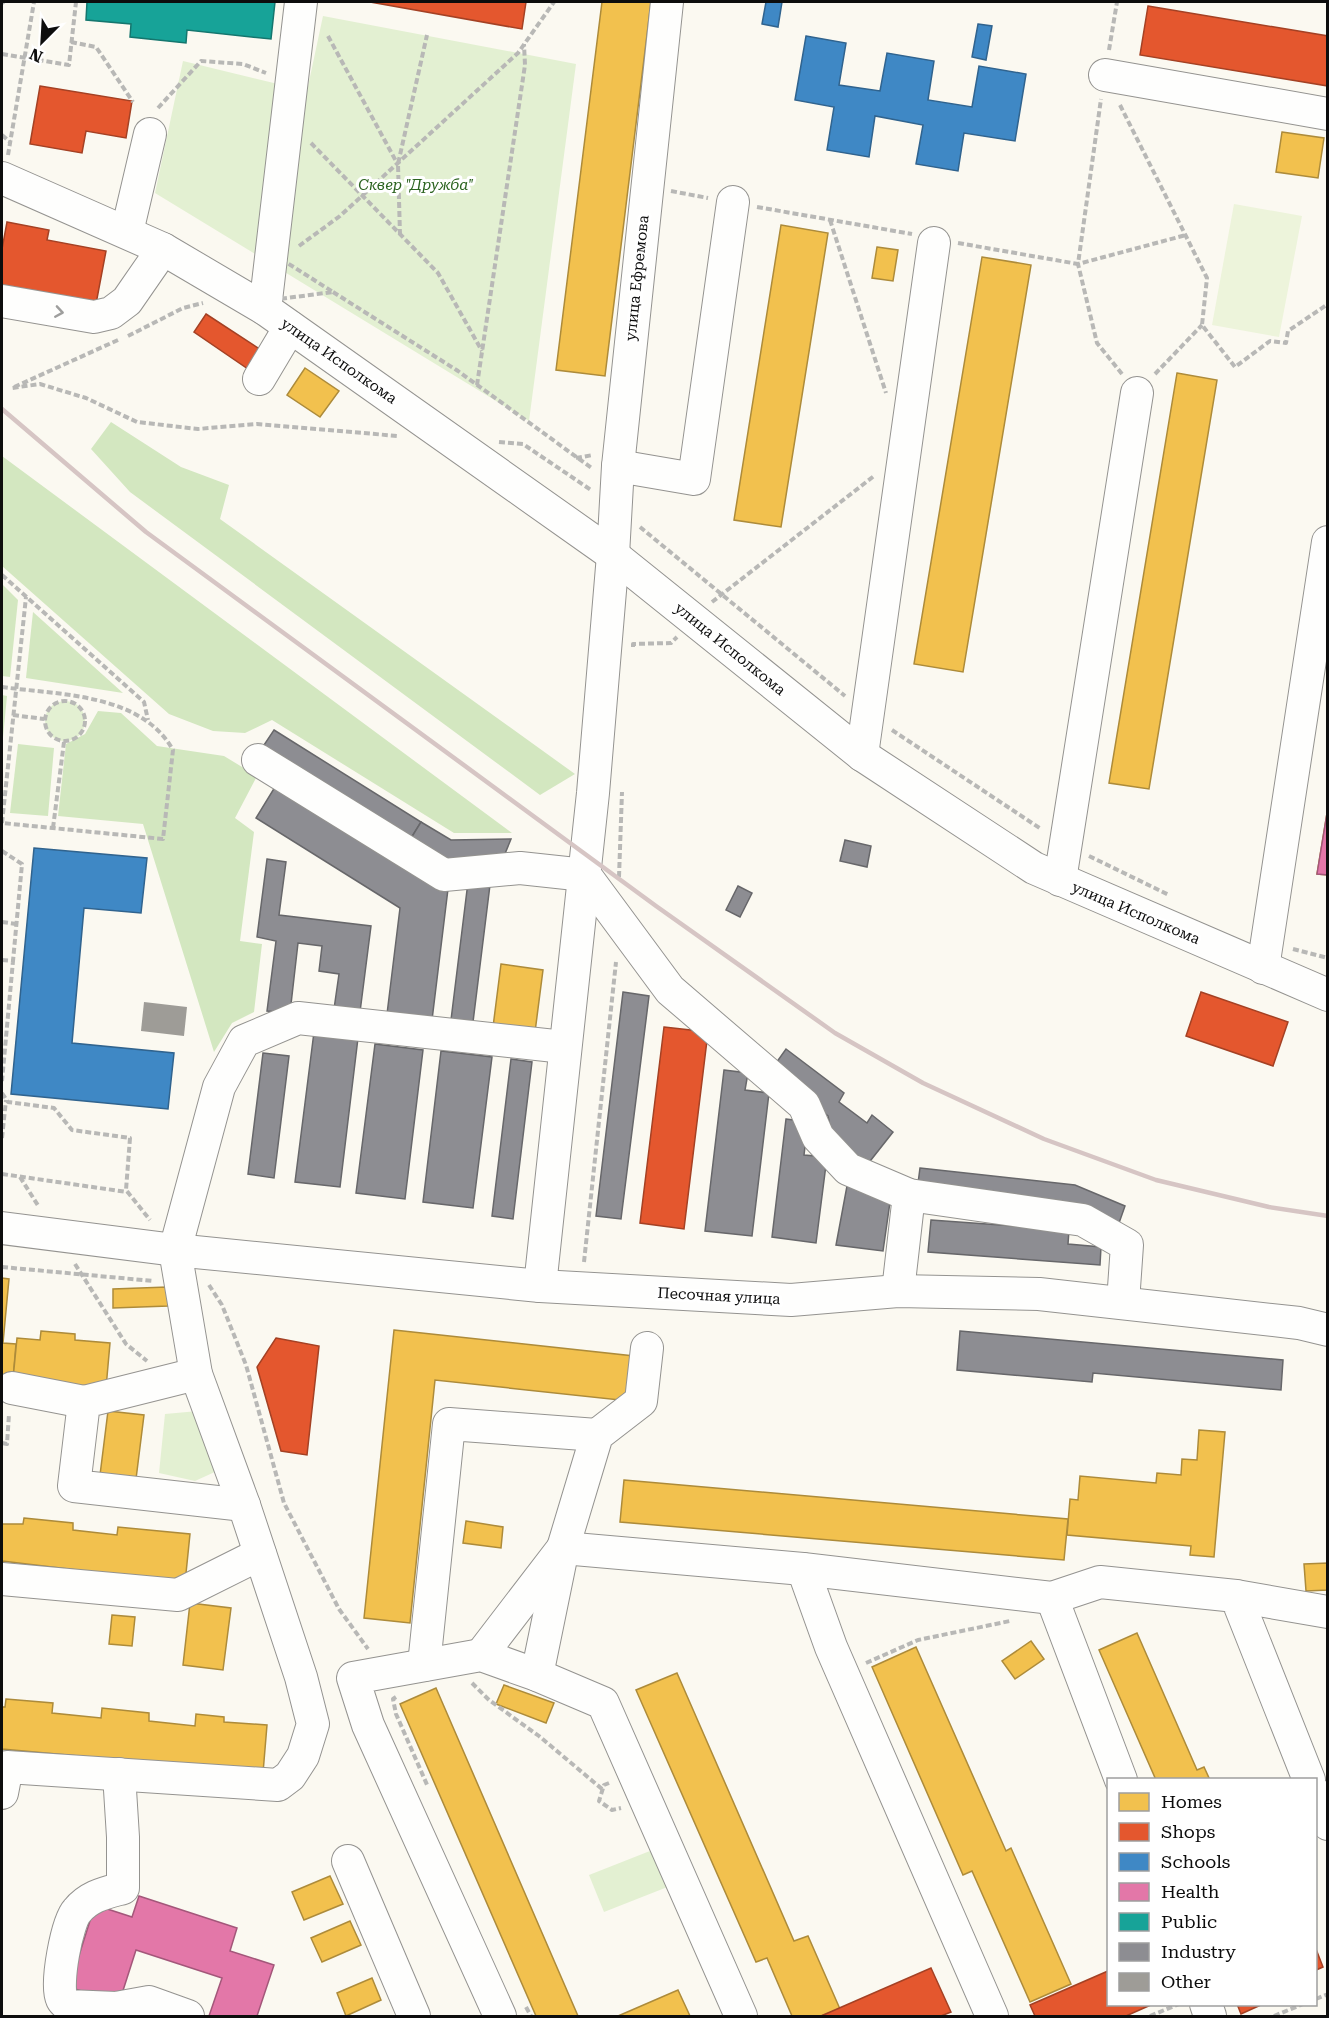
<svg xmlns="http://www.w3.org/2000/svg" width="1329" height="2018" font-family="'Roboto Serif',serif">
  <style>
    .green { fill: #e3f0d2 }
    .forest { fill: #d3e7c0 }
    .pitch { fill: #edf4db }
    .homes { fill: #f2c14e; stroke: #ad8b3a; stroke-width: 1.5 }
    .shops { fill: #e4572e; stroke: #a44124; stroke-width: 1.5 }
    .schools { fill: #3f88c5; stroke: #30638e; stroke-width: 1.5 }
    .health { fill: #e377a8; stroke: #a3577a; stroke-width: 1.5 }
    .public { fill: #17a398; stroke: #14766e; stroke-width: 1.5 }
    .industry { fill: #8d8d92; stroke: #67676a; stroke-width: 1.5 }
    .building { fill: #9e9c97 }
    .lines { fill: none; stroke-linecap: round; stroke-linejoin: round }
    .minor-casing { stroke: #949390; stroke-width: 34 }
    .path { stroke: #b8b8b6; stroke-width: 4; stroke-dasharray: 6 3; stroke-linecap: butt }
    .minor { stroke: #fefefd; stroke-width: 32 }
    .rail { stroke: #d6c5c4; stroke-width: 4.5 }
    .oneway { stroke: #9e9e9d }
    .labels { text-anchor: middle; stroke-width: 6; stroke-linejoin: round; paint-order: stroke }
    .park-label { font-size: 15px; font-style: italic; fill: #2b631f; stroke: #fff }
    .street-label { font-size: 15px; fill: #0d0d0d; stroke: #fff }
  </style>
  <rect width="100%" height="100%" fill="#fbf9f1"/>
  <!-- green -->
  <g class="green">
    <path d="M323,16L576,64L529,421L155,193L183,61L307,91Z"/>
    <circle cx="65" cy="721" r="20"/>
    <path d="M198,1411L217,1471L195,1481L159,1473L165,1414Z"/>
    <path d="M655,1849L670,1886L604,1912L589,1875Z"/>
  </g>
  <!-- forest -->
  <g class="forest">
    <path d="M111,422L181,467L229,485L220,519L575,774L540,795L130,492L91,449Z"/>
    <path d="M2,456L512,833H454L272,720L245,733L213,731L169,714L2,566Z"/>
    <path d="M2,584L18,600L10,677L2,676Z"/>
    <path d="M33,612L123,693L26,678Z"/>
    <path d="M2,695L7,696L2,748Z"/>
    <path d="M98,711L121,713L157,746L224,756L257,776L235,818L254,832L240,941L262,944L254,1012L232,1023L214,1052L143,824L58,816L66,744L85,734Z"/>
    <path d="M18,744L54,748L48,816L10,813Z"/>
  </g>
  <!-- pitch -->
  <path class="pitch" d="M1234,204L1302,216L1279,337L1212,325Z"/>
  <!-- homes -->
  <g class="homes">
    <path d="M602,2H651L605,376L556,370Z"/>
    <path d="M1282,132L1324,138L1318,178L1276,172Z"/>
    <path d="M781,225L828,233L781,527L734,520Z"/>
    <path d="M877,247L898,250L893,281L872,278Z"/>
    <path d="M982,257L1031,265L963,672L914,664Z"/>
    <path d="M305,368L339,391L320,417L287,395Z"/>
    <path d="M1177,373L1217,380L1149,789L1109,783Z"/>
    <path d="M1328,807V875L1317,874Z"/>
    <path d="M501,964L543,970L535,1032L493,1027Z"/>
    <path d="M2,1278L9,1279L3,1343L16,1344L13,1379L2,1378Z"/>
    <path d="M167,1287L168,1306L113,1308V1289Z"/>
    <path d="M394,1330L634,1356L629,1401L435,1380L410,1623L364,1618Z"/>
    <path d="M41,1331L75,1334V1340L110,1343L106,1388L13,1379L17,1338L40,1340Z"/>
    <path d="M108,1411L144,1415L136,1479L100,1475Z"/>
    <path d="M1199,1430L1225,1432L1214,1557L1190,1555L1191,1546L1067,1535L1070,1499L1078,1500L1080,1476L1156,1483L1157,1473L1181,1475L1182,1459L1197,1460Z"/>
    <path d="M624,1480L1068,1519L1064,1560L620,1522Z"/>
    <path d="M24,1518L73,1523V1530L117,1535L118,1527L190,1534L185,1583L2,1561V1524H23Z"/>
    <path d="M466,1521L503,1527L501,1548L463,1543Z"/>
    <path d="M1328,1563V1590L1306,1591L1304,1564Z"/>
    <path d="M190,1603L231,1608L223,1670L183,1665Z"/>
    <path d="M112,1615L135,1617L132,1646L109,1644Z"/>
    <path d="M1137,1633L1197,1770L1204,1767L1210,1780H1156L1099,1650Z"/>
    <path d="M1031,1641L1044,1659L1015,1679L1002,1661Z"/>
    <path d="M916,1647L1006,1851L1011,1848L1071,1984L1030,2002L972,1871L963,1875L872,1667Z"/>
    <path d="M677,1673L794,1941L808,1936L840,2009L821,2016H792L767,1958L756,1962L636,1690Z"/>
    <path d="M504,1685L554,1703L546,1723L496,1704Z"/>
    <path d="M436,1688L578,2016H536L400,1704Z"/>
    <path d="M6,1699L53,1703L52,1713L101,1718L102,1708L149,1713V1721L195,1726L196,1714L224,1717V1722L267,1725L263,1773L2,1749V1707H5Z"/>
    <path d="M330,1876L343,1904L304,1920L292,1892Z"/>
    <path d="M350,1921L361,1945L322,1962L311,1938Z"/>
    <path d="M372,1978L381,2000L346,2016L337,1993Z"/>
    <path d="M678,1990L690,2016H618Z"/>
  </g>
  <!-- shops -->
  <g class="shops">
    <path d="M370,2H526L522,29Z"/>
    <path d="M1148,6L1328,36V86L1140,55Z"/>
    <path d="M40,86L132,101L126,138L86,131L82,153L30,144Z"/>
    <path d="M7,222L49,230L47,240L106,251L96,304L2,300V249Z"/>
    <path d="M206,314L261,350L248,369L194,332Z"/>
    <path d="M1201,992L1288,1022L1273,1066L1186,1036Z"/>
    <path d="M664,1027L708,1032L684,1229L640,1223Z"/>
    <path d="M276,1338L319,1346L307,1455L281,1451L257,1367Z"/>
    <path d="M1316,1949L1323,1967L1316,1970Z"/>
    <path d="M931,1968L951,2012L941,2016H821Z"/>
    <path d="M1108,1971V2004H1153L1126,2016H1035L1030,2005Z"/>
    <path d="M1237,2004H1263L1241,2014Z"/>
  </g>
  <!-- schools -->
  <g class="schools">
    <path d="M766,2H782L778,27L762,24Z"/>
    <path d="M978,24L992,26L986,60L972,57Z"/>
    <path d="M806,36L846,43L839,85L880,91L887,53L934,61L928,100L972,107L979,66L1026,74L1015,141L964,133L958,171L916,164L923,125L875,116L869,157L827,150L834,107L795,100Z"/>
    <path d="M34,848L147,858L141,913L84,908L72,1043L174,1053L168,1109L11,1094Z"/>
  </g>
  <!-- health -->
  <g class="health">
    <path d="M1328,807V875L1317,874Z"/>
    <path d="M139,1896L237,1928L230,1951L274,1965L257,2016H209L222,1978L136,1950L119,2003L69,1987L95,1905L132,1917Z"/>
  </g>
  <!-- public -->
  <path class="public" d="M87,2H275L271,39L187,30L186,43L130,37L131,24L86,20Z"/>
  <!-- industry -->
  <g class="industry">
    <path d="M274,730L421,822L408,843L260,751Z"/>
    <path d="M278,782L448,889L432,1020L387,1014L400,908L256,818Z"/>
    <path d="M421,822L451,840L511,839L502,861L446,867L408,843Z"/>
    <path d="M845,840L871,846L867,867L840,861Z"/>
    <path d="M267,859L286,862L279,915L371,926L360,1012L334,1009L339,974L319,971L322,946L298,943L290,1013L267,1011L276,941L257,937Z"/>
    <path d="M468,882L490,885L473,1022L451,1020Z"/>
    <path d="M738,886L752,893L740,917L726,910Z"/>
    <path d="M623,992L649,996L621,1219L596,1216Z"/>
    <path d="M314,1032L358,1038L340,1187L295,1182Z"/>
    <path d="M375,1044L423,1050L405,1199L356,1193Z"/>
    <path d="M786,1049L844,1093L839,1102L867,1123L872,1115L893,1132L863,1170L832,1137L828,1116L771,1070Z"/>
    <path d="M441,1051L492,1057L473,1208L423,1202Z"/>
    <path d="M263,1053L289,1056L274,1178L248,1174Z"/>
    <path d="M511,1059L532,1062L513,1219L492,1216Z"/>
    <path d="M724,1070L748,1073L745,1090L769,1093L752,1236L705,1231Z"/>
    <path d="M786,1119L808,1122L804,1155L827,1157L816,1243L772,1237Z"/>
    <path d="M920,1168L1075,1185L1125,1206L1118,1226L917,1191Z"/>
    <path d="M847,1186L891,1195L883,1251L836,1245Z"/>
    <path d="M931,1220L1069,1230L1068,1244L1101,1247L1100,1265L928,1252Z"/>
    <path d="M960,1331L1283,1360L1281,1390L1093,1373L1092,1382L957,1370Z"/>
  </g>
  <!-- building -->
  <path class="building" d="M144,1002L187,1007L184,1036L141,1031Z"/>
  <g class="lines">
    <!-- minor casing -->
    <g class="minor-casing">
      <g id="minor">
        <path d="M1105,75L1328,114"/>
        <path d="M2,178L163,249L265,309L613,555L862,755L1034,868L1328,995"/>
        <path d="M127,232L150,134"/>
        <path d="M2,301L94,317L111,313L127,301L163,249"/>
        <path d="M265,309L301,2"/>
        <path d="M259,379L290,327"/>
        <path d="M618,466L694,479L733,202"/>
        <path d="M862,755L934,243"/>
        <path d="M258,760L444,875L520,868L585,875L670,990L804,1105L818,1137L848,1169L909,1195L1083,1220L1127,1245L1123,1302"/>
        <path d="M1060,880L1137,393"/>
        <path d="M1263,968L1328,542"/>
        <path d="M2,1228L175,1250L540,1286L593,793L613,555L618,466L667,2"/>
        <path d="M540,1286L791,1300L898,1291L1039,1294L1299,1323L1328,1330"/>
        <path d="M898,1291L909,1195"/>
        <path d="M196,1374L84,1402L74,1486L244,1505"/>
        <path d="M12,1388L84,1402"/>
        <path d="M803,1569L831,1647L992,2016"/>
        <path d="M2,1579L178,1595L260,1554"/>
        <path d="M1236,1596L1328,1612"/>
        <path d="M1052,1598L1121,1780"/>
        <path d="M481,1655L563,1548L803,1569L1052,1598L1100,1582L1236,1596L1309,1780"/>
        <path d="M424,1665L449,1424L597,1435"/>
        <path d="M537,1675L563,1548L597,1435L641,1401L647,1348"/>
        <path d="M119,1774L123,1837V1888C105,1893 89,1896 77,1911C67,1922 55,1985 62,1999C63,2002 66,2003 68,2006L116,2008L149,2002L188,2016"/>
        <path d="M2,1793L7,1767L278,1785L290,1776L303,1756L313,1724L301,1677L244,1505L196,1374L175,1250L219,1087L244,1041L298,1018L564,1047"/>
        <path d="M1316,1794L1328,1824"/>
        <path d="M348,1861L414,2016"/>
        <path d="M1206,2004L1210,2016"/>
        <path d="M500,2016L368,1725L353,1678L481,1655L537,1675L603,1703L741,2016"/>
      </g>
    </g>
    <!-- path -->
    <g class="path">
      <path d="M1327,2H1328"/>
      <path d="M2,3L4,2"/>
      <path d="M328,36L397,163"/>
      <path d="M71,42L96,47L133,102"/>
      <path d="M1109,50L1117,2"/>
      <path d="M2,54L69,65L76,2"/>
      <path d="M1120,105L1207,278L1202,325L1235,367L1270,341L1286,343L1288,331L1328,304"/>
      <path d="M158,108L201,61L243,64L266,73"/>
      <path d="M2,135L10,142"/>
      <path d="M311,143L438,273L482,351"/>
      <path d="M8,155L34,2"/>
      <path d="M671,191L708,198"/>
      <path d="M757,207L912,234"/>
      <path d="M830,220L886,393"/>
      <path d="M400,235L398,164L427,35"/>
      <path d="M958,243L1078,264L1101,99"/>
      <path d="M299,246L340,216L518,53L554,2"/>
      <path d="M281,259L333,292L279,299Z"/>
      <path d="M333,292L458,371L593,469"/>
      <path d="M128,336L183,308L203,303"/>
      <path d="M118,340L12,388L40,384L86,398L137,422L198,429L257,424L398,436"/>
      <path d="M1122,374L1097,343L1078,264L1186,235"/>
      <path d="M1155,374L1202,325"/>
      <path d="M477,385L525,65L524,44"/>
      <path d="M499,442L523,444L591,490"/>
      <path d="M576,458L593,455"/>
      <path d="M640,527L845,696"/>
      <path d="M2,575L144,702L148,720"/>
      <path d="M712,602L874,476"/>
      <path d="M633,647V644L671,643L677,637"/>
      <path d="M2,687C59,695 141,693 173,750L163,839L2,823"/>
      <circle cx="65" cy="721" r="20"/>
      <path d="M13,715L44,719"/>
      <path d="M892,730L1041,829"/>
      <path d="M2,823L26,597"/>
      <path d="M53,828L64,742"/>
      <path d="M2,851L22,864L13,961"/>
      <path d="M1089,856L1169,895"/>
      <path d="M619,877L622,792"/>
      <path d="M2,922L16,924"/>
      <path d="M1293,949L1328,958"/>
      <path d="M2,960L13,961L2,1081"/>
      <path d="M2,1093L8,1102L54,1108L72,1130L130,1138L126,1190L150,1220"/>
      <path d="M2,1138L6,1100"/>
      <path d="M2,1174L127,1192"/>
      <path d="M20,1177L39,1207"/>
      <path d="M584,1262L616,962"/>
      <path d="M75,1264L126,1344L147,1361"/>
      <path d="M2,1267L153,1281"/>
      <path d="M209,1285L222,1305L246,1365L284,1503L339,1609L368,1649"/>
      <path d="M2,1443L7,1444L9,1414"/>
      <path d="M866,1663L918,1640L1010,1621"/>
      <path d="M472,1683L489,1700L539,1736L602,1789"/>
      <path d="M396,1697L393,1699L396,1714L428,1787"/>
      <path d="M609,1783L604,1785L599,1801L612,1810L621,1808"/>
      <path d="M1316,1999L1328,1994"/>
      <path d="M526,2007L531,2016"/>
      <path d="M1150,2016L1179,2004"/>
      <path d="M1274,2016L1303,2004"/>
    </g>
    <!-- minor -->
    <use href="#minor" class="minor"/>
    <!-- rail -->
    <path class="rail" d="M2,409L146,532L656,906L835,1033L923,1083L1044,1139L1156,1180L1269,1207L1328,1216"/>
  </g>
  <!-- one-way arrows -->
  <defs><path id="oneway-chevron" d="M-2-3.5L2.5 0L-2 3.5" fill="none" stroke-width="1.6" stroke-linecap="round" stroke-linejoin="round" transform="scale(1.5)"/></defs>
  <use class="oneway" href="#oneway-chevron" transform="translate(59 312) rotate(9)"/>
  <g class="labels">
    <!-- park labels -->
    <g class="park-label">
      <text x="416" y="190">Сквер "Дружба"</text>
    </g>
    <!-- street labels -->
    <g class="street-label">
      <text transform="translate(637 278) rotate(-84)" y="5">улица Ефремова</text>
      <text transform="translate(339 361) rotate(35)" y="5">улица Исполкома</text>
      <text transform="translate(730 649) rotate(39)" y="5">улица Исполкома</text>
      <text transform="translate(1136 913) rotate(23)" y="5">улица Исполкома</text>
      <text transform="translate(719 1296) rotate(3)" y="5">Песочная улица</text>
    </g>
  </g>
  <!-- border -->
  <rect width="1329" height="2018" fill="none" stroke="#0d0d0d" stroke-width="6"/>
  <!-- legend -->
  <rect x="1107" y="1778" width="210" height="228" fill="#ffffff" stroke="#9e9e9e" stroke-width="1.5"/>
  <rect x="1119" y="1793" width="30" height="18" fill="#f2c14e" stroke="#9e9e9e" stroke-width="1.5"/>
  <text x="1161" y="1808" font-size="18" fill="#0d0d0d">Homes</text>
  <rect x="1119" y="1823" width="30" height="18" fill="#e4572e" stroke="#9e9e9e" stroke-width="1.5"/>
  <text x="1161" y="1838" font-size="18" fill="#0d0d0d">Shops</text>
  <rect x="1119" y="1853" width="30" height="18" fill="#3f88c5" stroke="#9e9e9e" stroke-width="1.5"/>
  <text x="1161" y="1868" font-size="18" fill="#0d0d0d">Schools</text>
  <rect x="1119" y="1883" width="30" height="18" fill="#e377a8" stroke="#9e9e9e" stroke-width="1.5"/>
  <text x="1161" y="1898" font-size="18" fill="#0d0d0d">Health</text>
  <rect x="1119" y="1913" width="30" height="18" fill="#17a398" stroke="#9e9e9e" stroke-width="1.5"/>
  <text x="1161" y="1928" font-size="18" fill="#0d0d0d">Public</text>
  <rect x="1119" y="1943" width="30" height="18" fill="#8d8d92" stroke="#9e9e9e" stroke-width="1.5"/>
  <text x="1161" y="1958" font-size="18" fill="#0d0d0d">Industry</text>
  <rect x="1119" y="1973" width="30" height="18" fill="#9e9c97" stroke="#9e9e9e" stroke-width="1.5"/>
  <text x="1161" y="1988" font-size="18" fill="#0d0d0d">Other</text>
  <!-- north arrow -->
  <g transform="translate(42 42) rotate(204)" stroke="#ffffff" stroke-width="4.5" paint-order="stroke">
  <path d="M0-4.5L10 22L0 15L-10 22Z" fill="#0d0d0d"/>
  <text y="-9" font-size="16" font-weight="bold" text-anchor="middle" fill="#0d0d0d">N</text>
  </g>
</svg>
